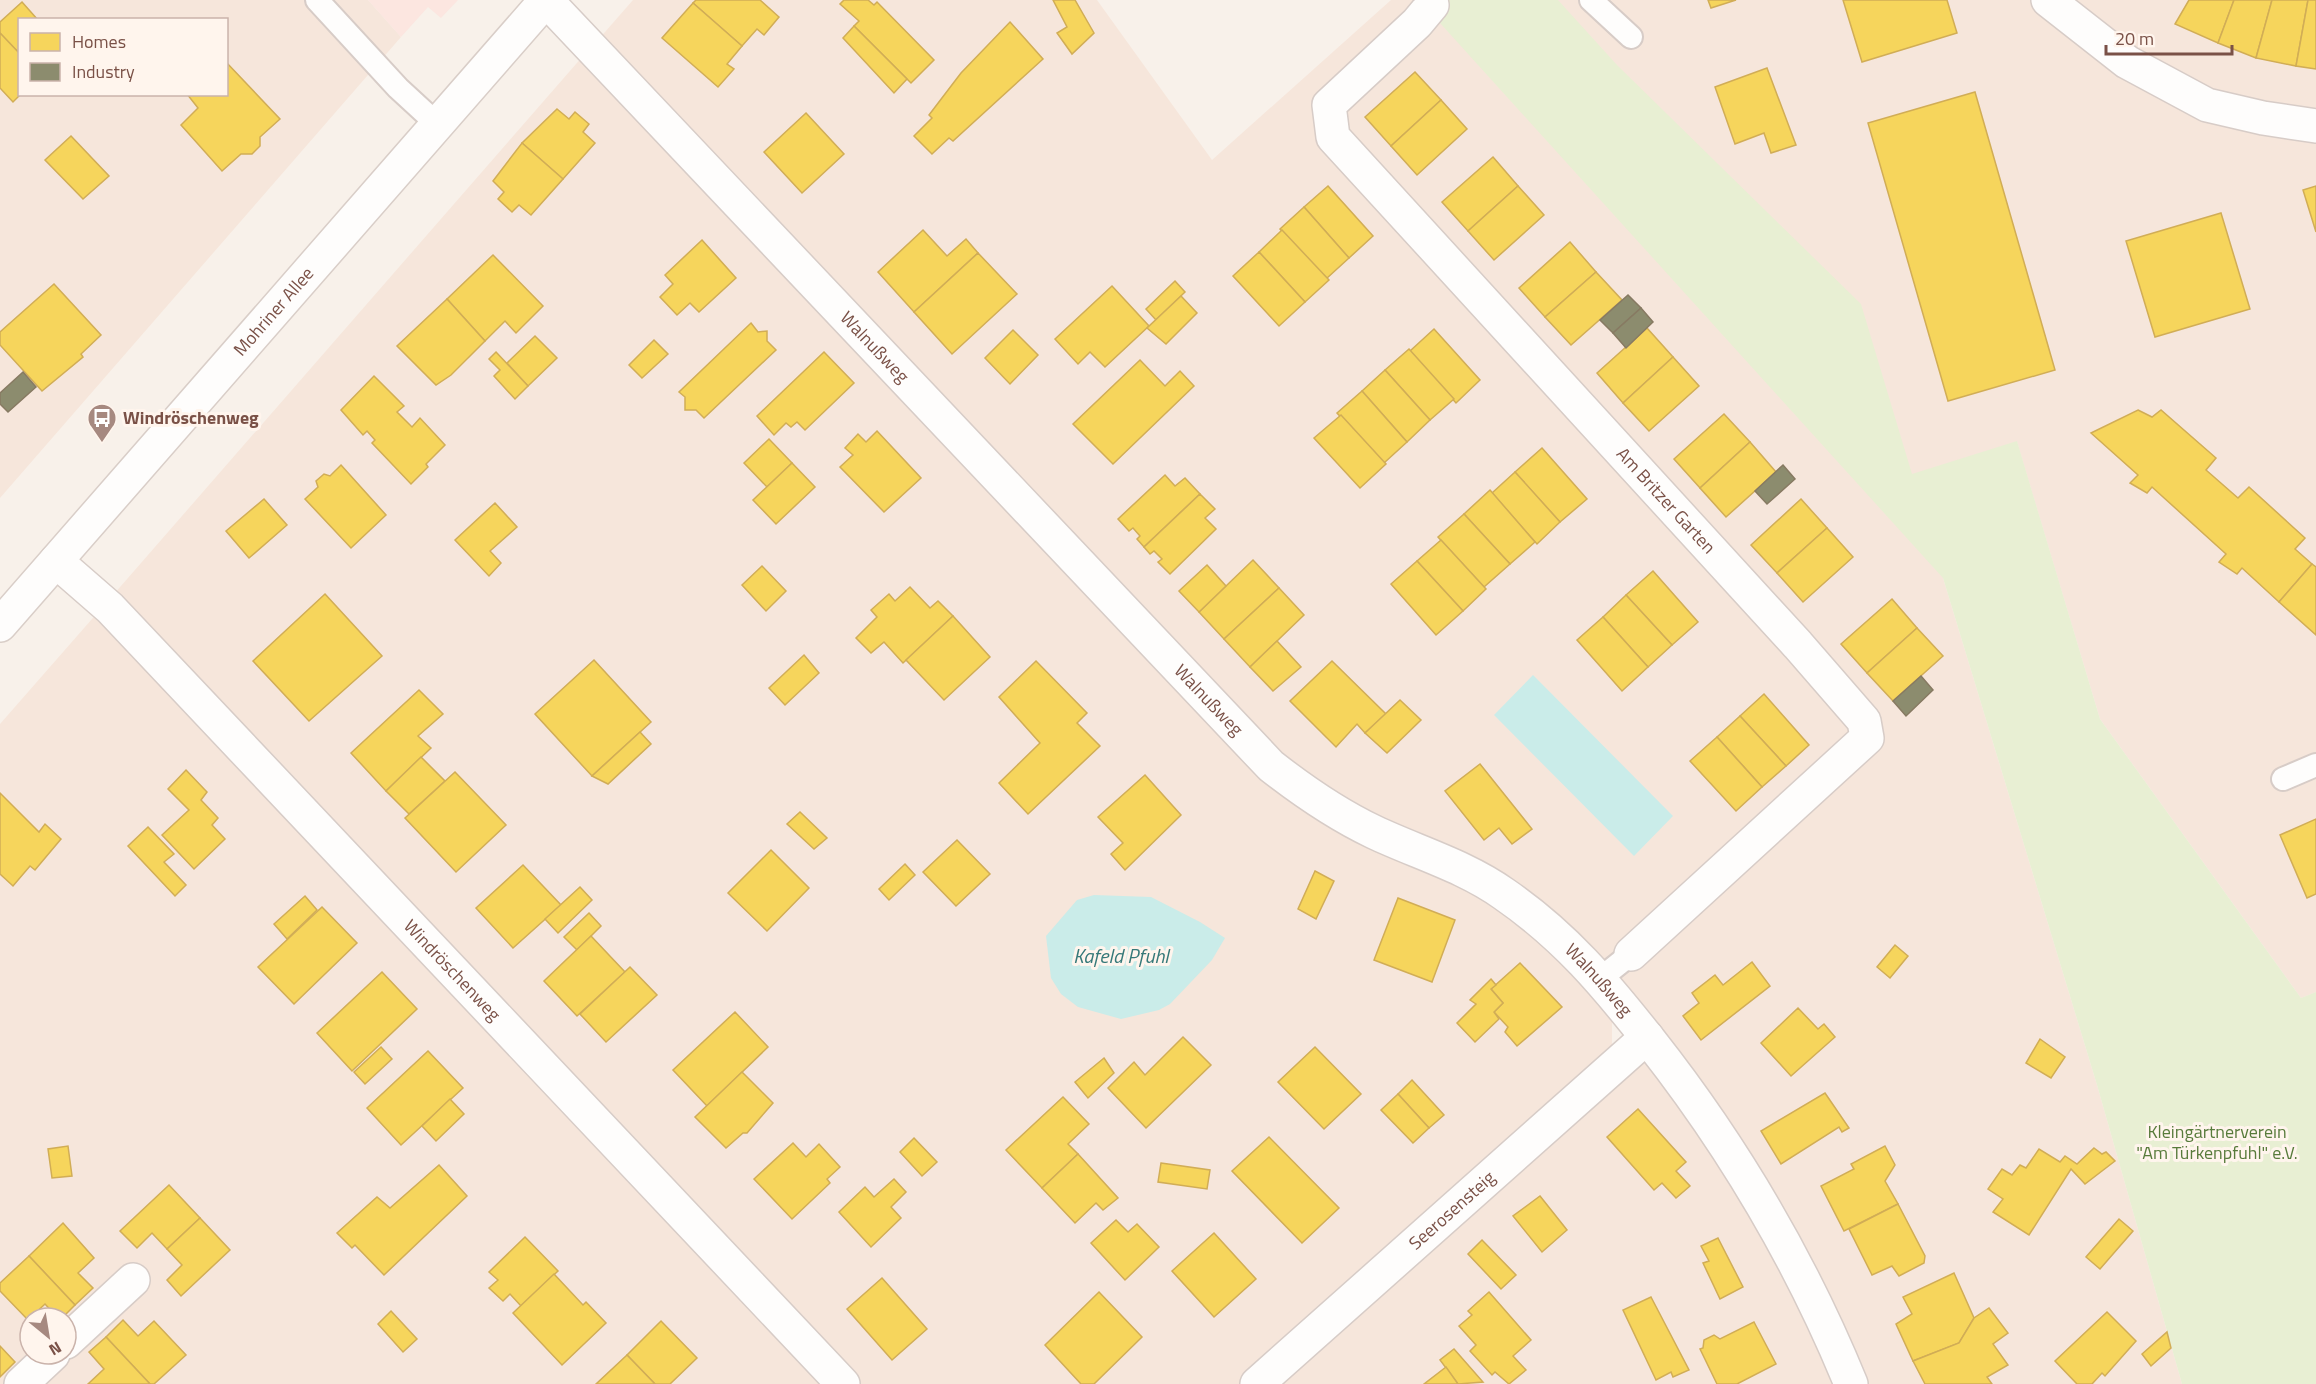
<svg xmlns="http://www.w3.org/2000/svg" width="2316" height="1384" font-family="'Titillium Web',sans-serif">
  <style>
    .residential { fill: #f6e6db; fill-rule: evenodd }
    .commercial { fill: #fce6e0 }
    .green { fill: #e8efd3 }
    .water { fill: #caece9 }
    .homes { fill: #f6d55c; stroke: #d1ad56; stroke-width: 1.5 }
    .industry { fill: #8c8c6e; stroke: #877a62; stroke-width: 1.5 }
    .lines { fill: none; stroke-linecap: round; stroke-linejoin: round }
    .lane-casing { stroke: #d7ccc7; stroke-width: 26 }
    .street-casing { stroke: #d7ccc7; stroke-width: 36 }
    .secondary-casing { stroke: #d9cec8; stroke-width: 36 }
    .lane { stroke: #fefdfc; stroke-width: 22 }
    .street { stroke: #fefdfc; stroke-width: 33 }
    .secondary { stroke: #fefdfc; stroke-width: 33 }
    .labels { text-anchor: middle; stroke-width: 6; stroke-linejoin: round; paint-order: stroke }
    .street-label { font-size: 18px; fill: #7a5147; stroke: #fff5ed }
    .poi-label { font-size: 18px; font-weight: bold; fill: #7a5147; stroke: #fff5ed; text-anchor: start }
    .park-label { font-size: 18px; fill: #587b3b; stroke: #fff5ed }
    .water-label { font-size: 20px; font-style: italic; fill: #367979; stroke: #fff5ed }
  </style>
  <rect width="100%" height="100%" fill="#f8f1ea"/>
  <!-- residential -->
  <g class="residential">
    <path d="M0,0H368L401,37L0,498ZM20,20H226V94H20Z"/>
    <path d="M633,0H1097L1212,160L1391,0H2316V992L2301,998L2100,719L2017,442L1943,578L2097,1085L2182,1384H1863L1605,972L1311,786L598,40Z"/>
    <path d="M583,56L1227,740L1514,919L1546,946L1612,1015V1055L1241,1384H858L114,594Z"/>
    <path d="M99,611L830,1384H0V724ZM30,1318H66V1354H30Z"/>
    <path d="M1645,1055L1738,1188L1838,1384H1273Z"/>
  </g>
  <!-- commercial -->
  <path class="commercial" d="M368,0H458L441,18L428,7L401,37Z"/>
  <!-- green -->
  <path class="green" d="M1441,0H1558L1617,65L1861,304L1912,474L2017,441L2100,719L2301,998L2316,992V1384H2182L2097,1085L1943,578L1440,23Z"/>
  <!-- water -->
  <g class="water">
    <path d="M1533,675L1673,816L1634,856L1494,715Z"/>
    <path d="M1094,895L1151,897L1200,922L1225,938L1212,960L1170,1004L1159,1010L1121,1019L1078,1007L1061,994L1051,978L1046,936L1077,900Z"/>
  </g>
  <!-- homes -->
  <g class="homes">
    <path d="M696,0H760L779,17L764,35L757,29L742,46L693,3Z"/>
    <path d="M844,0H868L874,5L877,2L934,60L911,83L854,26L859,21L840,4Z"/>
    <path d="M1053,0H1075L1094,33L1072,54L1057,33L1067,27Z"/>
    <path d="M1708,0H1736L1711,8Z"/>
    <path d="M1843,0H1947L1957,33L1862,62Z"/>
    <path d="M2189,0H2234L2218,43L2175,24Z"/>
    <path d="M2234,0H2272L2256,58L2218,43Z"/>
    <path d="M2272,0H2308L2296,66L2256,58Z"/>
    <path d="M2308,0H2316V69L2296,66Z"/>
    <path d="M22,2L38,20H20V54L0,33V22Z"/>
    <path d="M693,3L742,46L727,64L734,69L718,87L662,38Z"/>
    <path d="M1010,22L1043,59L953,141L949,138L932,154L914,136L932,118L929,115L961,73Z"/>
    <path d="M854,26L907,79L894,93L843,38Z"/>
    <path d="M0,33L20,54L21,94L13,102L0,88Z"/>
    <path d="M226,62L280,119L260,137V146L252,154H241L222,171L181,125L198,108L187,94H226Z"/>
    <path d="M1767,68L1796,145L1771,153L1764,133L1735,144L1715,87Z"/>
    <path d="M1415,72L1441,100L1391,146L1365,117Z"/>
    <path d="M1975,92L2055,370L1948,401L1868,123Z"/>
    <path d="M1441,100L1467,129L1417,175L1391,146Z"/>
    <path d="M557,109L569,119L575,112L589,124L583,132L595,143L563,179L522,143Z"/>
    <path d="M806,113L844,154L802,193L764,152Z"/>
    <path d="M71,136L109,176L83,199L45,160Z"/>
    <path d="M522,143L563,179L531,215L519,205L512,212L498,199L504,192L493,181Z"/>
    <path d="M1493,157L1518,186L1468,231L1442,202Z"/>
    <path d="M1328,186L1373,236L1349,258L1304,207Z"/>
    <path d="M1518,186L1544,215L1494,260L1468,231Z"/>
    <path d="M2316,186V232L2303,190Z"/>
    <path d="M1304,207L1349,258L1326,279L1280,229Z"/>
    <path d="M2221,213L2250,309L2155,337L2126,241Z"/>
    <path d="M923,230L947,256L966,239L978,253L914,312L878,272Z"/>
    <path d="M1282,230L1329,280L1305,302L1259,252Z"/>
    <path d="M702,240L736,278L699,312L690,303L677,315L660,297L673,284L665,275Z"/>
    <path d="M1570,242L1596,272L1545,317L1519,288Z"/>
    <path d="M1259,252L1305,302L1279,326L1233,276Z"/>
    <path d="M978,253L1017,294L952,354L914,312Z"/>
    <path d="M493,255L543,306L516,333L505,321L485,341L447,299Z"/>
    <path d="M1596,272L1622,300L1571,345L1545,317Z"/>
    <path d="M1175,281L1185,292L1156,320L1146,309Z"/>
    <path d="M54,284L101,335L81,354L83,357L42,391L0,345V332Z"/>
    <path d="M1112,286L1149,326L1105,367L1090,352L1078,364L1055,339Z"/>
    <path d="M1181,296L1197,313L1166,344L1147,328Z"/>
    <path d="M447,299L485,341L451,375L436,385L397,346Z"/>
    <path d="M751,323L758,332L767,331V341L776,350L704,418L696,410H685V397L679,392Z"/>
    <path d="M1647,328L1673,357L1623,403L1597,373Z"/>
    <path d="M1434,329L1480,380L1456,403L1410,351Z"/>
    <path d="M1013,330L1038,355L1010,384L985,358Z"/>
    <path d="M535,336L557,358L528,386L507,363Z"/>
    <path d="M654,340L668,354L642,378L629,365Z"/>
    <path d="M1409,349L1454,399L1430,420L1385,370Z"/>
    <path d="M496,352L528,386L515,399L494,376L500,370L489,359Z"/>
    <path d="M824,352L854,383L805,430L797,422L791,427L786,423L774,435L757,416Z"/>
    <path d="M1673,357L1699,386L1649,431L1623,403Z"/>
    <path d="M1140,360L1165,386L1180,371L1194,386L1113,464L1073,424Z"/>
    <path d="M1385,370L1430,420L1407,442L1362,391Z"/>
    <path d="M374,376L404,406L397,412L412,427L420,418L445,445L426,464L428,467L411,484L372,443L375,440L367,431L363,435L341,410Z"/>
    <path d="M1362,391L1407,442L1384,463L1337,413Z"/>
    <path d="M2138,410L2152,417L2161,410L2216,458L2206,470L2238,498L2249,487L2305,538L2295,549L2312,564L2279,602L2242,568L2237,574L2219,562L2226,554L2152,487L2147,493L2130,483L2138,475L2091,433Z"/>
    <path d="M1724,414L1750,442L1700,488L1674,459Z"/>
    <path d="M1341,415L1386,464L1360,488L1314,438Z"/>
    <path d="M877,431L921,478L884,512L840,467L853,455L845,448L858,434L866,442Z"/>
    <path d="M769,439L792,463L767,487L744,463Z"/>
    <path d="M1750,442L1776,472L1726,517L1700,488Z"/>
    <path d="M1542,448L1587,499L1560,522L1515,472Z"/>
    <path d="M792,463L815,487L776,524L753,500Z"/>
    <path d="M341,465L386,515L351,548L305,499L318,487L316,481L324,474L330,476Z"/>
    <path d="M1515,472L1560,522L1537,544L1492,493Z"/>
    <path d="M1165,475L1175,486L1185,478L1200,494L1144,547L1137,539L1140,536L1133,528L1129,531L1118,519Z"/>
    <path d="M1490,490L1535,542L1510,564L1464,514Z"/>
    <path d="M1200,494L1215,509L1205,518L1216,529L1170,574L1158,562L1162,559L1154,551L1150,554L1144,547Z"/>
    <path d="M264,499L287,525L249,558L226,531Z"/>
    <path d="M1801,499L1827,528L1777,573L1751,545Z"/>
    <path d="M495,503L517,527L490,551L501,563L489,576L455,540Z"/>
    <path d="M1464,514L1510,564L1484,587L1438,537Z"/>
    <path d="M1827,528L1853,557L1803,602L1777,573Z"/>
    <path d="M1441,540L1486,589L1463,611L1417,561Z"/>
    <path d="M1253,560L1279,588L1224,639L1199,612Z"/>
    <path d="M1417,561L1463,611L1436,635L1391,584Z"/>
    <path d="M2312,564L2316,567V635L2279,602Z"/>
    <path d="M1207,565L1226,586L1199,612L1179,591Z"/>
    <path d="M762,566L786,591L766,611L742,585Z"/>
    <path d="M1653,571L1698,622L1672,645L1626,595Z"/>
    <path d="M910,587L930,608L938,601L953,616L903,663L884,642L871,653L856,638L877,617L871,610L889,594L895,601Z"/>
    <path d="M1279,588L1304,615L1250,667L1224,639Z"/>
    <path d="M325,594L382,656L309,721L253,661Z"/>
    <path d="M1626,595L1672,645L1648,667L1603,617Z"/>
    <path d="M1892,599L1917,628L1867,673L1841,644Z"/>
    <path d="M953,616L990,657L944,700L906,660Z"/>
    <path d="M1603,617L1648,667L1622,691L1577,640Z"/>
    <path d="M1917,628L1943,656L1893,701L1867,673Z"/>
    <path d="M1277,641L1301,667L1273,691L1250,667Z"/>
    <path d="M804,655L819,673L785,705L769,688Z"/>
    <path d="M594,660L651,722L592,776L535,714Z"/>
    <path d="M1036,661L1087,713L1077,723L1100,746L1028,814L999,783L1040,743L999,697Z"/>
    <path d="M1332,661L1386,714L1365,733L1357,724L1336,747L1290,701Z"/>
    <path d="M419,690L443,714L418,736L431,748L386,791L351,753Z"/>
    <path d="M1764,694L1809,745L1786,766L1740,716Z"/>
    <path d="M1400,700L1421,720L1387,753L1365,733Z"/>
    <path d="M1740,716L1786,766L1762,787L1717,737Z"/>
    <path d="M640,732L651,744L608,784L592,776Z"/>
    <path d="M1717,737L1762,787L1736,811L1690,761Z"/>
    <path d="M421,757L445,781L409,814L386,791Z"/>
    <path d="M1480,764L1532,829L1512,844L1499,828L1484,840L1445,791Z"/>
    <path d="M186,770L207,792L201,800L218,818L212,825L225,839L194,869L162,835L189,810L168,789Z"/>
    <path d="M455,772L506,825L456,872L405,818Z"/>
    <path d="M1145,775L1181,815L1125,870L1111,854L1123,843L1098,817Z"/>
    <path d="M0,793L39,832L45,824L61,839L35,870L30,866L13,886L0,874Z"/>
    <path d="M800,812L827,838L814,849L787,824Z"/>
    <path d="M2316,819V894L2307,898L2280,835Z"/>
    <path d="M148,827L174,854L164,862L186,885L175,896L128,846Z"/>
    <path d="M957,840L990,874L956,906L923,872Z"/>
    <path d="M771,850L809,888L767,931L728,893Z"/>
    <path d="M905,864L915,875L889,900L879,889Z"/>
    <path d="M523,865L561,905L513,948L476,908Z"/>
    <path d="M1315,871L1334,881L1316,919L1298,909Z"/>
    <path d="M580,887L592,900L558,933L545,919Z"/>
    <path d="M305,896L317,910L287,939L274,924Z"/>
    <path d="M1398,898L1455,920L1432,982L1374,960Z"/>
    <path d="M322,907L357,943L294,1004L258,967Z"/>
    <path d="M589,913L601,926L577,950L564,937Z"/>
    <path d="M591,936L625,972L577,1016L544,981Z"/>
    <path d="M1895,945L1908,956L1890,978L1877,967Z"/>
    <path d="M1752,962L1770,986L1701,1040L1683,1016L1699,1003L1692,993L1715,975L1723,985Z"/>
    <path d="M1520,963L1562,1007L1517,1046L1505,1032L1508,1027L1494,1012L1503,1003L1491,989Z"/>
    <path d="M630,967L657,995L606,1042L580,1014Z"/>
    <path d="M382,972L417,1009L352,1071L317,1033Z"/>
    <path d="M1491,979L1496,985L1491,989L1503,1003L1494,1012L1499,1019L1475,1042L1457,1023L1476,1004L1470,1000Z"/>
    <path d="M1798,1008L1818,1029L1824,1024L1835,1037L1791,1076L1761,1043Z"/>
    <path d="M735,1012L768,1047L707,1106L673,1070Z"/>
    <path d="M1183,1037L1211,1065L1146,1128L1108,1088L1134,1062L1145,1075Z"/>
    <path d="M2040,1039L2065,1057L2051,1078L2026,1063Z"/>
    <path d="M381,1047L392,1059L365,1084L354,1072Z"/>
    <path d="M1315,1047L1361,1094L1324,1129L1278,1082Z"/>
    <path d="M428,1051L463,1088L401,1145L367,1108Z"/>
    <path d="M1104,1058L1114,1073L1088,1098L1075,1082Z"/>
    <path d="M742,1072L773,1103L747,1133H743L726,1148L695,1117Z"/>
    <path d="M1412,1080L1444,1115L1429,1128L1398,1094Z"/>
    <path d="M1825,1093L1849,1128L1842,1132L1839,1127L1781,1164L1761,1131Z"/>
    <path d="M1398,1094L1429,1128L1413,1143L1381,1110Z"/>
    <path d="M1063,1097L1089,1124L1068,1144L1078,1154L1042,1188L1006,1150Z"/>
    <path d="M450,1099L464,1114L436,1141L422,1126Z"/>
    <path d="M1638,1109L1686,1162L1676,1171L1690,1186L1676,1198L1662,1183L1654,1190L1607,1137Z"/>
    <path d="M1269,1137L1339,1208L1302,1243L1232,1171Z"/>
    <path d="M914,1138L937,1162L922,1176L900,1152Z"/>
    <path d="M793,1143L806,1157L819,1144L840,1167L827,1179L830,1183L792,1219L754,1179Z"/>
    <path d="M68,1146L72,1176L52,1178L48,1149Z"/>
    <path d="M1885,1146L1895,1165L1885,1181L1898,1204L1844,1231L1821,1186L1854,1169L1851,1164Z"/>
    <path d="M2094,1148L2102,1154L2106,1152L2115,1161L2085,1184L2071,1169L2029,1235L1993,1212L2003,1199L1988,1189L2002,1169L2012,1175L2020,1165L2026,1168L2039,1149L2060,1162L2065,1156L2077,1164Z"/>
    <path d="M1078,1154L1118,1198L1103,1210L1096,1203L1075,1223L1042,1188Z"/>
    <path d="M1161,1163L1210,1170L1207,1189L1158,1182Z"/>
    <path d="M439,1165L467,1196L384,1275L355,1245L352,1248L337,1233L377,1197L390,1208Z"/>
    <path d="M894,1179L906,1192L891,1207L901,1218L871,1247L839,1212L865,1187L874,1197Z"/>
    <path d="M169,1185L200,1218L167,1249L152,1233L137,1248L120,1231Z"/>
    <path d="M1540,1196L1567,1230L1542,1252L1513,1216Z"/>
    <path d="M1898,1204L1925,1256L1924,1263L1899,1276L1892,1266L1872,1275L1849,1229Z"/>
    <path d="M200,1218L230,1250L181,1296L167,1280L182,1265L167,1249Z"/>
    <path d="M2119,1219L2133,1231L2100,1269L2086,1257Z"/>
    <path d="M1116,1220L1128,1232L1137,1224L1159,1247L1125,1280L1091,1243Z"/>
    <path d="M63,1223L94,1258L78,1273L93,1288L75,1305L29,1256Z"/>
    <path d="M1214,1233L1256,1279L1214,1317L1172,1271Z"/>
    <path d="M525,1237L558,1271L521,1306L510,1294L503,1301L489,1288L498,1280L489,1272Z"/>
    <path d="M1718,1238L1743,1287L1720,1299L1703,1263L1709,1261L1701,1246Z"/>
    <path d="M1482,1240L1516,1275L1501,1289L1468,1254Z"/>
    <path d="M29,1256L75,1305L62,1318H58L45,1304L28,1320L0,1291V1283Z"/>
    <path d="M1954,1273L1974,1318L1959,1343L1913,1361L1896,1324L1912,1314L1903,1297Z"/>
    <path d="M554,1274L583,1305L586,1302L606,1323L562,1365L513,1313Z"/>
    <path d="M882,1278L927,1329L892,1360L847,1309Z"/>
    <path d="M1099,1292L1142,1337L1094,1384H1081L1045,1345Z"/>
    <path d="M1489,1292L1531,1340L1513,1356L1526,1370L1509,1384L1495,1372L1492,1375L1470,1351L1476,1345L1459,1326L1472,1315L1468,1311Z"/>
    <path d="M1651,1297L1689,1370L1673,1377L1671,1372L1656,1380L1623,1310Z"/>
    <path d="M1989,1308L2008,1333L1993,1344L2008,1365L1987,1377L1992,1384H1925L1913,1361L1959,1343L1974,1318Z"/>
    <path d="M391,1311L417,1339L403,1352L378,1324Z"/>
    <path d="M2107,1312L2136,1341L2105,1376L2102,1373L2092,1384H2077L2055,1361Z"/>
    <path d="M123,1320L138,1336L154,1321L186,1355L154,1384H150L106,1337Z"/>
    <path d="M661,1321L697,1358L670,1384H655L627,1355Z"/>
    <path d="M1754,1322L1776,1364L1737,1384H1717L1700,1349L1703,1348L1704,1340L1714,1335L1720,1339Z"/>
    <path d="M2167,1332L2171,1348L2151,1366L2142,1354Z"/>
    <path d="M106,1337L150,1384H88L104,1369L89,1352Z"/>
    <path d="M0,1346L15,1362L0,1377Z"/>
    <path d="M1454,1349L1483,1382L1458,1384L1440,1360Z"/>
    <path d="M627,1355L655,1384H596Z"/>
    <path d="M1446,1367L1458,1384H1424Z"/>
  </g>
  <!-- industry -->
  <g class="industry">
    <path d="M1628,295L1641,308L1613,333L1600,320Z"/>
    <path d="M1641,308L1653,322L1626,348L1613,333Z"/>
    <path d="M23,372L36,387L8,412L0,404V393Z"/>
    <path d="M1783,465L1795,479L1767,504L1755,491Z"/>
    <path d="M1921,676L1933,690L1906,716L1893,701Z"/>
  </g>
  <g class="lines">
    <!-- lane casing -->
    <g class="lane-casing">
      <g id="lane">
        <path d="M317,0L398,88L436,123"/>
        <path d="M1591,0L1631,37"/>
        <path d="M2283,779L2316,765"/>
        <path d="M1601,978L1631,954"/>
      </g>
    </g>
    <!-- street casing -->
    <g class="street-casing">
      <g id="street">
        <path id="s1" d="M546,0L1271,766C1303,791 1336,814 1374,832C1416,852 1465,866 1504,894C1565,936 1605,984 1650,1041C1732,1145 1801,1262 1851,1384"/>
        <path id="s2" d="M1431,0L1432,5L1417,23L1329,105L1333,137L1798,645L1864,721L1867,738L1631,954"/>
        <path d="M2048,0L2127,62L2207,105L2263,118L2316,126"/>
        <path id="s3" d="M56,561L110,608L843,1384"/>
        <path d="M66,1342L133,1280"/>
        <path d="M21,1384L53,1354"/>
        <path id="s4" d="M1257,1384L1647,1037"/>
      </g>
    </g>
    <!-- secondary casing -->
    <g class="secondary-casing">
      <g id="secondary">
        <path id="s5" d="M0,625L546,0"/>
      </g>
    </g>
    <!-- lane -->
    <use href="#lane" class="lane"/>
    <!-- street -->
    <use href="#street" class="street"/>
    <!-- secondary -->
    <use href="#secondary" class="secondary"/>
  </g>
  <!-- icons -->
  <defs>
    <g id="bus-pin" transform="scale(1.5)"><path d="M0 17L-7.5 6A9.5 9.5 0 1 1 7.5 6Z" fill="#a68980" stroke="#fff5ed"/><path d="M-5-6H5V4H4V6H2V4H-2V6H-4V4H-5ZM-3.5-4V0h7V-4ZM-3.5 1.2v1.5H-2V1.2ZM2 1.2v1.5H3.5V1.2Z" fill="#fff"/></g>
  </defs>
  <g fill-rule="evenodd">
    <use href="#bus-pin" x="102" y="418"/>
  </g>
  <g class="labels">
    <!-- street labels -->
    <g class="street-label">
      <text dy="6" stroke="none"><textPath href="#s5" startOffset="416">Mohriner Allee</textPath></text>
      <text dy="6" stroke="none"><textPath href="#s1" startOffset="478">Walnußweg</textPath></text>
      <text dy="6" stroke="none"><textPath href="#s2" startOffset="674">Am Britzer Garten</textPath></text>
      <text dy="6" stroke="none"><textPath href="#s1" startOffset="964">Walnußweg</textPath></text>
      <text dy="6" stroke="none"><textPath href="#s3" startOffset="570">Windröschenweg</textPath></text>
      <text dy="6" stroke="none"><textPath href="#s1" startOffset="1450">Walnußweg</textPath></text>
      <text dy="6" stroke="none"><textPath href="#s4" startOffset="261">Seerosensteig</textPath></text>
    </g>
    <!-- poi labels -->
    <g class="poi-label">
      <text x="123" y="424">Windröschenweg</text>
    </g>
    <!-- park labels -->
    <g class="park-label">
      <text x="2217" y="1138">Kleingärtnerverein<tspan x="2217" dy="21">"Am Türkenpfuhl" e.V.</tspan></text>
    </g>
    <!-- water labels -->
    <g class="water-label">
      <text x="1121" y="963">Kafeld Pfuhl</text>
    </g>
  </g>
  <!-- legend -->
  <rect x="18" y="18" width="210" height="78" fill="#fff5ed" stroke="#cab3ab" stroke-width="1.5"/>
  <rect x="30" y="33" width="30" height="18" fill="#f6d55c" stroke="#cab3ab" stroke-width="1.5"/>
  <text x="72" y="48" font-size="18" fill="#7a5147">Homes</text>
  <rect x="30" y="63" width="30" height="18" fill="#8c8c6e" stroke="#cab3ab" stroke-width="1.5"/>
  <text x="72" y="78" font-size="18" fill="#7a5147">Industry</text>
  <!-- north arrow -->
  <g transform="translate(48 1336) rotate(150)"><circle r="28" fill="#fff5ed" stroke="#cab3ab" stroke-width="1.5"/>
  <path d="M0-4.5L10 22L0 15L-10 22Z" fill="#a68980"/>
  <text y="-9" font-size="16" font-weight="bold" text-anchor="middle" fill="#7a5147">N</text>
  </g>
  <!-- scale -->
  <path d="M2106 45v9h126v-9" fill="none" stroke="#7a5147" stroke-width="3"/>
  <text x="2115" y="45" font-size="18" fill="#7a5147" stroke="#fff5ed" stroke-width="4.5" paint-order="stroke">20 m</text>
</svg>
